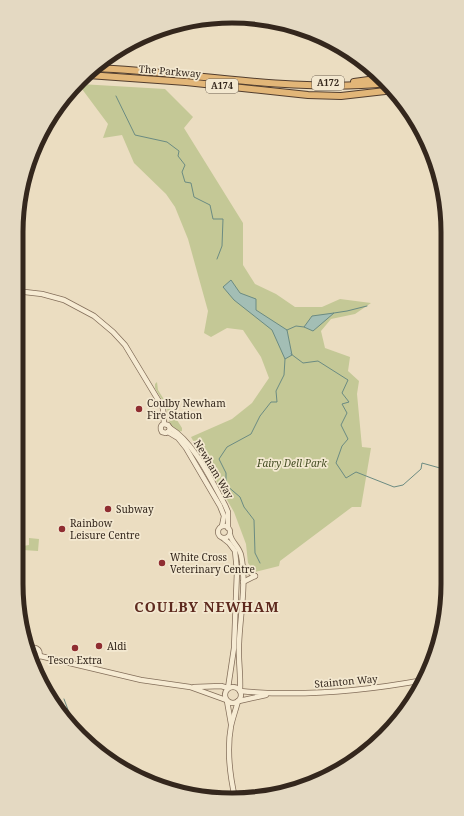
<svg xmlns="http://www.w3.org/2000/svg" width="464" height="816" font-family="'Noto Serif',serif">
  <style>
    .green { fill: #c4c896 }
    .water { fill: #a3beb5; stroke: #6b8b82 }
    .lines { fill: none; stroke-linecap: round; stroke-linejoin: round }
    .stream { stroke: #6b8b82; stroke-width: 1 }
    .tertiary-casing { stroke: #836e5a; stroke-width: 6 }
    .trunk-casing { stroke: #513d2e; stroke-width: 8 }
    .tertiary { stroke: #f6ebd3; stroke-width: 4.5 }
    .trunk { stroke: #e2b678; stroke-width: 6 }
    .poi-dot { fill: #8f2d31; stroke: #f3e8d0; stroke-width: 1.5 }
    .labels { text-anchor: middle; stroke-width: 3.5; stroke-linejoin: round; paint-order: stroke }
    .shield { fill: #f3e8d0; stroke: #6d6153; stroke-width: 1 }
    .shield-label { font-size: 9px; font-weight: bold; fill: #34271d }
    .street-label { font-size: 10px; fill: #34271d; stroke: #f3e8d0 }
    .poi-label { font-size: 10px; fill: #34271d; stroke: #f3e8d0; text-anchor: start }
    .park-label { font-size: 10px; font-style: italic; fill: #464f25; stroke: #f3e8d0 }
    .district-label { font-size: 14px; font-weight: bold; letter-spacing: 1px; fill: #5e2a1f; stroke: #f3e8d0 }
    .rim { fill: none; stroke: #34271d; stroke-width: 5 }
  </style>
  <rect width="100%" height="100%" fill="#ebddc1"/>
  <!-- green -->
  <g class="green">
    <path d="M80,84L165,89L193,117L184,128L243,223V265L255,284L276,294L295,307H322L340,299L371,303L355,314L331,319L321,331L325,348L350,357L348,371L359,381L357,394L362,447L371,448L361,507H352L280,561L279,566L255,572L248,563L246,544L234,512L191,437L232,419L252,403L269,378L261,357L243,330L227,328L211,337L204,333L208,311L188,239L175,207L166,194L134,163L122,135L103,138L108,124L79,85Z"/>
    <path d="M157,382L158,390L163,398L182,428V431L178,432L170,425L167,408L155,388V384Z"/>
    <path d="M29,538L39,539L38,551L23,550V546L29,545Z"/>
  </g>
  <!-- water -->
  <g class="water">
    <path d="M231,280L240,293L256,299V310L287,330L292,355L285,359L272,330L234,300L223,287Z"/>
    <path d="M334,313L313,331L304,327L312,316Z"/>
  </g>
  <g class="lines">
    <!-- stream -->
    <g class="stream">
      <path d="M116,96L135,135L167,142L179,151L178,156L185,165L182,172L185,182L191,183L194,197L210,205L213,219H223L222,246L217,259"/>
      <path d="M334,313L347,311L367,306"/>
      <path d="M287,330L296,326L304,327"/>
      <path d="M291,354L303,363L318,361L348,380L342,393L349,402L342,404L347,413L341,425L348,439L342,446L336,463L346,478L356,472L394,487L403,485L421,469L422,463L447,470"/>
      <path d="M260,563L255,553L254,520L244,507L240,497L226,485V473L219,459L227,447L251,434L260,416L271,402H277L276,391L284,375L285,359"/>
      <path d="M64,699L74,726L77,731"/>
    </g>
    <!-- tertiary casing -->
    <g class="tertiary-casing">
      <g id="tertiary">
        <path d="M16,291L42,294L64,300L94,316L113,332L125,345L163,408L164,424C160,425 160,429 162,432L166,433L169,431L170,428L168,425L164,424"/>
        <path d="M170,428C194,442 211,480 225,505L228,512V528"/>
        <path d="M168,432L178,438L186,448L220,506L224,516L222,526"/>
        <circle cx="224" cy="532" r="6"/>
        <path d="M230,534C231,542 239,546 241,555C247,583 240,615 239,644C238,659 241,675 240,690"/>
        <path d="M224,539L229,543L235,551L237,571L234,648L228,688"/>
        <path d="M242,566L255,576"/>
        <path d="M243,582L255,576"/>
        <path d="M28,654L31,648C40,646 43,656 35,660L31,659"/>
        <path d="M40,656L141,680L190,687L226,700"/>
        <circle cx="233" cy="695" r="8"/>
        <path d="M194,687L221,686L228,688"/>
        <path d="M240,691C301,697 364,691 424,680"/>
        <path d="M227,701L231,724"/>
        <path d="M239,701L266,695"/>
        <path d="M235,798C230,776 227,748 231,726C233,717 236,709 238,701"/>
      </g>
    </g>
    <!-- trunk casing -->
    <g class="trunk-casing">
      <g id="trunk">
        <path d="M94,68C192,72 291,93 388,83"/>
        <path d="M88,75L186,82L308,95L341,96L394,90"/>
        <path d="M354,82L383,78"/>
      </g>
    </g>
    <!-- tertiary -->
    <use href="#tertiary" class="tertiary"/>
    <!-- trunk -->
    <use href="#trunk" class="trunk"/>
  </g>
  <!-- markers -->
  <g class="poi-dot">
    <circle cx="139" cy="409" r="4"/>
    <circle cx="108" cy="509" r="4"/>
    <circle cx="62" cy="529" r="4"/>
    <circle cx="162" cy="563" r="4"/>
    <circle cx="99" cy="646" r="4"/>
    <circle cx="75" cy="648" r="4"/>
  </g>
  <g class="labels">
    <!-- shield labels -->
    <g class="shield">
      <rect x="312" y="76" width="32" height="14" rx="3"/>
      <rect x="206" y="79" width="32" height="14" rx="3"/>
    </g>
    <g class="shield-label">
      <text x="328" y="86">A172</text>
      <text x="222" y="89">A174</text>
    </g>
    <!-- street labels -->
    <g class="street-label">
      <text transform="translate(170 71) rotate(5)" y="4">The Parkway</text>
      <text transform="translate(214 469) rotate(59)" y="4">Newham Way</text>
      <text transform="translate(346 681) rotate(-5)" y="4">Stainton Way</text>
    </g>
    <!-- poi labels -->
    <g class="poi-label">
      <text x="147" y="407">Coulby Newham<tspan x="147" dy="12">Fire Station</tspan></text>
      <text x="116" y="513">Subway</text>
      <text x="70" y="527">Rainbow<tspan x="70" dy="12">Leisure Centre</tspan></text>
      <text x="170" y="561">White Cross<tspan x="170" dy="12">Veterinary Centre</tspan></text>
      <text x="107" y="650">Aldi</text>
      <text x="75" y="664" text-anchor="middle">Tesco Extra</text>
    </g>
    <!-- park labels -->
    <g class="park-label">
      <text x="292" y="467">Fairy Dell Park</text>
    </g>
    <!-- district labels -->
    <g class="district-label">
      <text x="207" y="612">COULBY NEWHAM</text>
    </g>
  </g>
  <!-- crop -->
  <path d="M0 0H464V816H0ZM232 23H232A209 209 0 0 1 441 232V584A209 209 0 0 1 232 793H232A209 209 0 0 1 23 584V232A209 209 0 0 1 232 23Z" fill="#e4d9c2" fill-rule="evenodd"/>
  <path class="rim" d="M232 23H232A209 209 0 0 1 441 232V584A209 209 0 0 1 232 793H232A209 209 0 0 1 23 584V232A209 209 0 0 1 232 23Z"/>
</svg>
